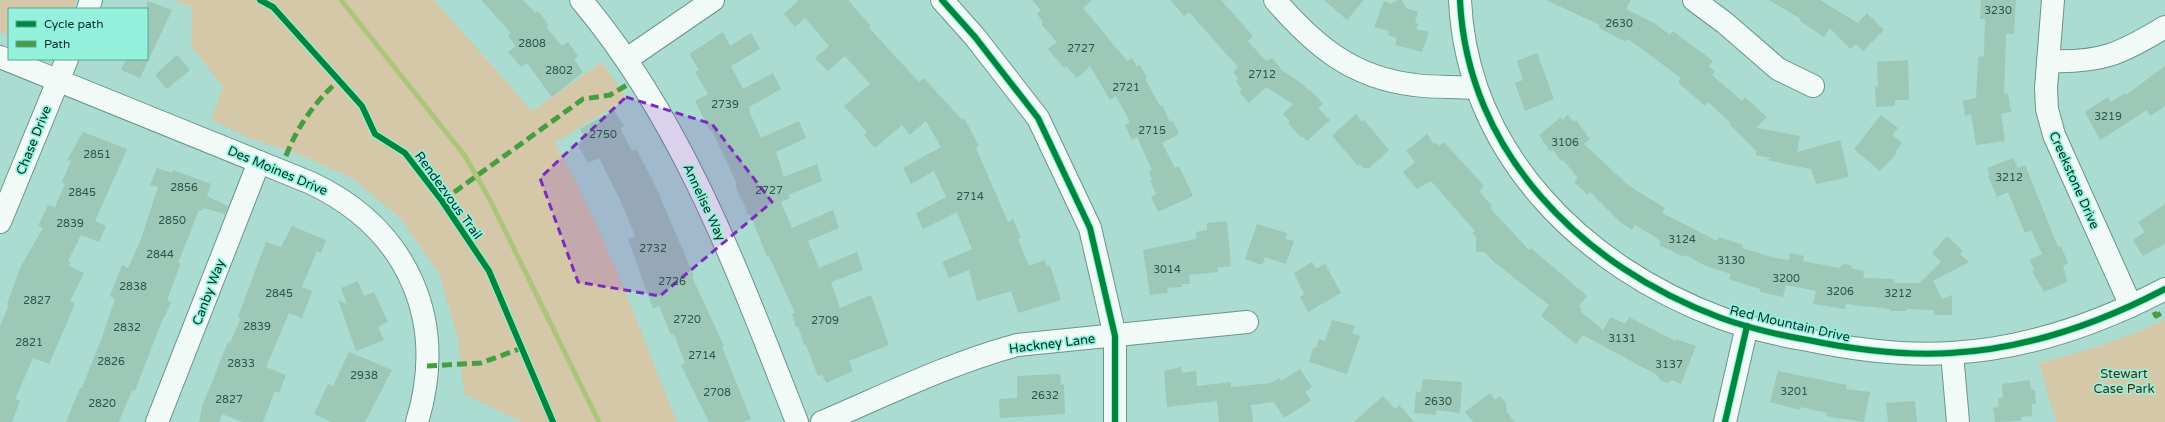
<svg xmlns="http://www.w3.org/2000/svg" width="2165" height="422" font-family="'Varela Round',sans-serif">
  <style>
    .park { fill: #d5c8a9 }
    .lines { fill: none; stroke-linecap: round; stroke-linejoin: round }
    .stream { stroke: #abc67b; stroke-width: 5 }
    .building { fill: #9dc7b7 }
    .minor-casing { stroke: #69958d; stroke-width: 24 }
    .minor { stroke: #f2faf8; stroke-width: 22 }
    .quiet { stroke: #479e41; stroke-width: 5; stroke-dasharray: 10 5; stroke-linecap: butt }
    .cycleway-casing { stroke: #94f2dc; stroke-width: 8 }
    .cycleway { stroke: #00873e; stroke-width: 6 }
    .marked { fill: #7b2cbf; fill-opacity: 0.2; stroke: #7b2cbf; stroke-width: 3; stroke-dasharray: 8 5; stroke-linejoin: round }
    .labels { text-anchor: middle; stroke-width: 3.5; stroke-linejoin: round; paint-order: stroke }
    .number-label { font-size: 11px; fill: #2a564c }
    .street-label { font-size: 13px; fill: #043028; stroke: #94f2dc }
    .park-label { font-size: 13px; fill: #4d2b10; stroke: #94f2dc }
  </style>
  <rect width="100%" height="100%" fill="#aadcd1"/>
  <!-- park -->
  <g class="park">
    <path d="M0,0H76L73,9H9V36L0,32Z"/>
    <path d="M174,0H434L532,111L602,62L627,98L555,143C605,231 639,328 677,422H522L464,394L458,338L439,273L400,218L352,178L302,156L246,137L211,119L223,87L191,46L192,8Z"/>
    <path d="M2165,320V422H2056L2039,363C2082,352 2124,339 2165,320Z"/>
  </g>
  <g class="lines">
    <!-- stream -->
    <path class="stream" d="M341,0L465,156L490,200L599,422"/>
  </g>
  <!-- building -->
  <g class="building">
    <path d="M481,0H523L535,13L538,11L549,25L546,27L562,46L568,42L578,56L574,59L583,72L552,97L527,63L521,67L508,52L516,46L508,36L511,33Z"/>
    <path d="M799,0H848L871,26L869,28L919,82L924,78L962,120L964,118L979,146L976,148L1008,222L1013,219L1021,238L1018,239L1029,266L1045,260L1047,266L1050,265L1061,300L1018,313L1011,291L977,301L969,270L949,278L942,262L972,249L957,212L923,229L916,213L946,197L934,171L911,184L903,168L941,147L926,121L910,135L902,125L875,148L864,135L867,132L844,106L870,84L845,56L828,71L815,58L829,46L805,18L795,27L784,14Z"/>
    <path d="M1032,0H1092L1083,8L1127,61L1132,58L1137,67L1140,65L1147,78L1145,79L1160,106L1162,105L1170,122L1173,121L1179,134L1162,143L1175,168L1179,166L1193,196L1158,212L1151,197L1156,194L1150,180L1152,179L1149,171L1152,170L1137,137L1132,140L1125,125L1130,122L1116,96L1110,100L1090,66L1077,78L1066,66L1064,68L1048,49L1057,42L1041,24L1043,22L1037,14L1041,10Z"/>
    <path d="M1170,0H1221L1253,36L1248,41L1266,61L1272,58L1283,71L1301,83L1309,91L1310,90L1323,104L1318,108L1330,120L1307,141L1303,137L1302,138L1288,123L1290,121L1283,114L1293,104L1266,87L1249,103L1239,92L1242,89L1236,82L1238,78L1233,72L1238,67L1189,12L1184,16Z"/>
    <path d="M1324,0H1364L1347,20Z"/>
    <path d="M1398,0H1402L1406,8L1418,12L1415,23L1418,24L1416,29L1429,32L1422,52L1395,45L1397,38L1388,35L1389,31L1374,27L1384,1L1391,4Z"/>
    <path d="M1546,0H1631L1626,9L1654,23L1670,35L1673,31L1713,61L1709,66L1715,72L1712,75L1742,101L1745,97L1767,117L1756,128L1800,136L1797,152L1840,140L1849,177L1816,184L1811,169L1766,160L1772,158L1756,155V151L1728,123L1732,124L1708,102L1705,106L1678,82L1681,78L1628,39L1626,42L1599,28L1600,25Z"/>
    <path d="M1769,0H1820L1858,23L1867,13L1884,30L1863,51L1856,44L1850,49L1830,28L1824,37L1800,21L1801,19Z"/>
    <path d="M1981,0H2016L2014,34H2006L2004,94L2008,93L2011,112L2001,114L2005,141L1976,145L1971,114L1965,116L1963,101L1976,98L1978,57L1984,56L1985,19H1980Z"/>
    <path d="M147,1L172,10L140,78L121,70L126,59H147Z"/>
    <path d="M723,32L730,46L751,33L760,49L731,66L743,89L773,73L781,89L749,107L750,110L749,111L761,138L799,121L806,138L776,152L784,177L817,164L822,181L788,195L790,198L781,202L792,228L833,210L839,228L808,241L819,268L857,252L863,270L831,282L840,308L871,295L889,345L849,361L853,371L826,383L822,374L818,376L806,345H804L798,326L796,327L792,314L795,313L769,256L767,257L750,214L748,215L742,199L741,200L735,185L737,184L712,130L710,131L695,101L708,94L695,72L699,70L689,54Z"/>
    <path d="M1537,53L1554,99L1525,111L1515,83L1523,80L1517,61Z"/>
    <path d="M177,55L190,70L167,89L155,75Z"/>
    <path d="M1908,60L1909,100H1895V106L1876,107L1875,86H1878L1877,62Z"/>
    <path d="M2165,66V106L2150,116L2147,110L2100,140L2085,112L2108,97L2111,102L2125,93L2126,95Z"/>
    <path d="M614,110L624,126L620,128L632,151L636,149L655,185L694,276L692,277L724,346L722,347L751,419L743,422H709L681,365L685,363L674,334L671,335L659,306L653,309L628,239L635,236L622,204L599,158L588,163L578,145L585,139L580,129Z"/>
    <path d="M1356,114L1362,122L1364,120L1389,150L1369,168H1363L1360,164L1358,166L1332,136Z"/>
    <path d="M1568,115L1574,122L1576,120L1590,139L1584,144L1629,186L1665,208L1662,213L1717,241L1719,237L1743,245L1742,248L1775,258L1789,260L1790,253L1804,256L1803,261L1839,268L1844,264L1850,265L1853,269L1865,271L1863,278L1894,279V283H1919L1941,262L1932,253L1947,236L1963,251L1960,254L1969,262L1931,282H1934L1942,299L1952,295V315H1934V310L1906,309V311H1890V309L1846,304L1845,309L1813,304L1816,291L1786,285L1783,297L1760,292V289L1729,279L1731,274L1706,266L1686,255L1684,257L1659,245L1661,242L1655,237L1635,225L1632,230L1620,222L1590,192L1588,195L1574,182L1578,178L1563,160L1561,161L1553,150L1550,151L1539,135L1561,117L1562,120Z"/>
    <path d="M1881,115L1898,128L1892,135L1902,143L1895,152L1897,153L1880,171L1854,149Z"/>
    <path d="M83,132L127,149L95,221L106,226L99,242L81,235L68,261L71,262L69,266L84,273L70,301L75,303L66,325L49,364L33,358L15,399L20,401L12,422H0V326L9,305L7,304L21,266L43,228L38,226L48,205L55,207L65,184L62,182L71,161L67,160Z"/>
    <path d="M1427,134L1434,144L1436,143L1439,146L1444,142L1484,186L1479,191L1492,206L1490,208L1529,250L1531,248L1587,296L1579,306L1582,309L1580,311L1603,330L1611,317L1625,324L1629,317L1675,341L1676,339L1696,346L1681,384L1672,380L1667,383L1660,380L1657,375L1583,335L1576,344L1541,316L1549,305L1494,262L1485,252H1476V237L1472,233L1475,231L1431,181L1417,189L1403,172L1415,162L1406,151Z"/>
    <path d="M2013,158L2018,168L2025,165L2058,247L2061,246L2068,263L2063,266L2067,282L2044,292L2032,271L2034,270L2030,260L2042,254L2031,230L2025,233L2008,192L1997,197L1988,176L1990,175L1987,168Z"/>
    <path d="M157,168L172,173L173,170L211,184L207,196L228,206L225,214L204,208L202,211L199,210L178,263H181L167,300L171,302L164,318H163L135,391L132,390L119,422H66L80,388H82L102,337L115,299L110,296L122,265L128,268L140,242L158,187L150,185Z"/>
    <path d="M2165,204V244L2143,256L2133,240L2145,232L2138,222Z"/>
    <path d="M1227,221L1231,266L1217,268L1218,272L1189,275L1190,284H1182V287L1167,288L1168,293L1150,295L1143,250L1196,239V232L1207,230V223Z"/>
    <path d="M1257,224L1287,233L1285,239L1294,241L1286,264L1265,257L1262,265L1245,259Z"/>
    <path d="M292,226L326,240L321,253L317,251L302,287L312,291L302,318L289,313L266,367L286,375L279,393L275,391L263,422H242L222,414L219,422H199L202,407L228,342L230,343L241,318L238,317L266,242L281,247Z"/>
    <path d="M1312,262L1316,269L1325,264L1341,293L1308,312L1300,297L1304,294L1294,273Z"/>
    <path d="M358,281L364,296L374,292L388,322L378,327L384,340L356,351L338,300L347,304L341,288Z"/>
    <path d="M1332,320L1355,326L1352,333L1360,336L1347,374L1309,362L1313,348H1316L1319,339L1325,341Z"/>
    <path d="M349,352L392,370L365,422H331L314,414L328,384L333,386Z"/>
    <path d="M1181,367L1182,373L1196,371L1197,386L1231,382V387L1271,383L1279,378L1281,381L1300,369L1312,387L1305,392L1311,401L1284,418L1274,402L1251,405L1253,422H1219L1217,401L1167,407L1164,371Z"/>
    <path d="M1778,371L1847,385L1846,389L1870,392L1864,422L1826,416L1827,413L1801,407L1800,410L1770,402Z"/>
    <path d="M1060,374L1061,385L1064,384L1065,414L1000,418L999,399L1017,398V376Z"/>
    <path d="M1423,379L1462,382L1460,413L1436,410V415L1414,413L1416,392H1421Z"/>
    <path d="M2030,380L2031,390H2035L2036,404H2032V416L2021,417V421L1995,422L1993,408L1999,407L1998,398H2003L2002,384Z"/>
    <path d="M1490,393L1495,400L1500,396L1506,403L1507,412L1515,422H1473L1465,412Z"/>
    <path d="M1383,396L1395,409L1399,405L1414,422H1354Z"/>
    <path d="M1915,401L1917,422H1888L1886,403Z"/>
  </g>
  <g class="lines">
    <!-- minor casing -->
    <g class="minor-casing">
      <g id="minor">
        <path d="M581,0C684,122 739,275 797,422"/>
        <path d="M942,0L975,37L1038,118L1090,228L1115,336V422"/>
        <path d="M1275,0C1314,45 1352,78 1415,85C1435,88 1456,86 1476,88"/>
        <path d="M1460,0C1467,153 1583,267 1721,318C1749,328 1779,335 1808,340C1856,350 1903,356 1951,353C2025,349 2100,323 2165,289"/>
        <path d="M1694,0L1725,23L1778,69L1813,86"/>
        <path d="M2053,0L2046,88L2047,109L2054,135L2131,306"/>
        <path d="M88,9L91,0"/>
        <path d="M0,57L311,183C408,229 448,320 417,422"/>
        <path d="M627,59L713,0"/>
        <path d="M2048,61C2101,63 2121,54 2165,27"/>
        <path d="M0,222L67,59"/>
        <path d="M1952,353L1958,422"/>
        <path d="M157,422L259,162"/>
        <path d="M822,422C886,395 950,363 1017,345L1247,322"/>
        <path d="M1725,422L1747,326"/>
      </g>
    </g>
    <!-- minor -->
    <use href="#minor" class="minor"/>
    <!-- quiet -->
    <g class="quiet">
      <path d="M286,156C298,125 315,102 339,80"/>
      <path d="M442,201L583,99L610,95L627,85"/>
      <path d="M2154,312L2156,316L2165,311"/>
      <path d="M427,366L481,363L522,348"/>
    </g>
    <!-- cycleway casing -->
    <g class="cycleway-casing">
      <g id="cycleway">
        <path d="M260,0L273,7L362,106L375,134L405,153L442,201L489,271L553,422"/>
        <path d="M942,0L975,37L1038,118L1090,228L1115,336V422"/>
        <path d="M1460,0C1467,153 1583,267 1721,318C1749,328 1779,335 1808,340C1856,350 1903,356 1951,353C2025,349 2100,323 2165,289"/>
        <path d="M1725,422L1747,326"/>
      </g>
    </g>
    <!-- cycleway -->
    <use href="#cycleway" class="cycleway"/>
  </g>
  <!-- marked area -->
  <path class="marked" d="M626,97L712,124L772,202L660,296L578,282L540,178Z"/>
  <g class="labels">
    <!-- number labels -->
    <g class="number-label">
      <text x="1998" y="14">3230</text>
      <text x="1619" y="27">2630</text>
      <text x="532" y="47">2808</text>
      <text x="1081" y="52">2727</text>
      <text x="559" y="74">2802</text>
      <text x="1262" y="78">2712</text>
      <text x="1126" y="91">2721</text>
      <text x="725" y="108">2739</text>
      <text x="2108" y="120">3219</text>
      <text x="1152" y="134">2715</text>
      <text x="603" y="138">2750</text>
      <text x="1565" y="146">3106</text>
      <text x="97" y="158">2851</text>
      <text x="2009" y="181">3212</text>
      <text x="184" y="191">2856</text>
      <text x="769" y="194">2727</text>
      <text x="82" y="196">2845</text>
      <text x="970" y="200">2714</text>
      <text x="172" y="224">2850</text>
      <text x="70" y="227">2839</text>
      <text x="1682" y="243">3124</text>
      <text x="653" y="252">2732</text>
      <text x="160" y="258">2844</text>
      <text x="1731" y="264">3130</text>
      <text x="1167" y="273">3014</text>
      <text x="1786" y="282">3200</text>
      <text x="672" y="285">2726</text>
      <text x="133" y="290">2838</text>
      <text x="1840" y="295">3206</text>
      <text x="279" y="297">2845</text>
      <text x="1898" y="297">3212</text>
      <text x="37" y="304">2827</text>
      <text x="687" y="323">2720</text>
      <text x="825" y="324">2709</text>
      <text x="257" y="330">2839</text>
      <text x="127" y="331">2832</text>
      <text x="1622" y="342">3131</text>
      <text x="29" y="346">2821</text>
      <text x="702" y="359">2714</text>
      <text x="111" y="365">2826</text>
      <text x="241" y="367">2833</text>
      <text x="1669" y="368">3137</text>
      <text x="364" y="379">2938</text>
      <text x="1794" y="395">3201</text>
      <text x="717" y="396">2708</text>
      <text x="1045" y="399">2632</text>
      <text x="229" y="403">2827</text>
      <text x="1438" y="405">2630</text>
      <text x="102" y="407">2820</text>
    </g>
    <!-- street labels -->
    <g class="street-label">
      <text transform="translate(33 140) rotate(-68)" y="5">Chase Drive</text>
      <text transform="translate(278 170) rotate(23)" y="5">Des Moines Drive</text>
      <text transform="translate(2075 180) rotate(66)" y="5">Creekstone Drive</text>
      <text transform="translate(449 195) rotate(54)" y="5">Rendezvous Trail</text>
      <text transform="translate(705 202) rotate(65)" y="5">Annelise Way</text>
      <text transform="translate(208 292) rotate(-69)" y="5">Canby Way</text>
      <text transform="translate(1790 323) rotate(13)" y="5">Red Mountain Drive</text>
      <text transform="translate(1052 343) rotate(-7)" y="5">Hackney Lane</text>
    </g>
    <!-- park labels -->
    <g class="park-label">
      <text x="2124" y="378">Stewart<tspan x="2124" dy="15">Case Park</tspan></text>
    </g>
  </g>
  <!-- legend -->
  <rect x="8" y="8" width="140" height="52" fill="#94f2dc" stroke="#5aa494"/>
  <rect x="16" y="21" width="20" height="6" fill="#00873e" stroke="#5aa494"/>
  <text x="44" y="28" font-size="12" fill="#043028">Cycle path</text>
  <rect x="16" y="41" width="20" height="6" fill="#479e41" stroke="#5aa494"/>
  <text x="44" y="48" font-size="12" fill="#043028">Path</text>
</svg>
